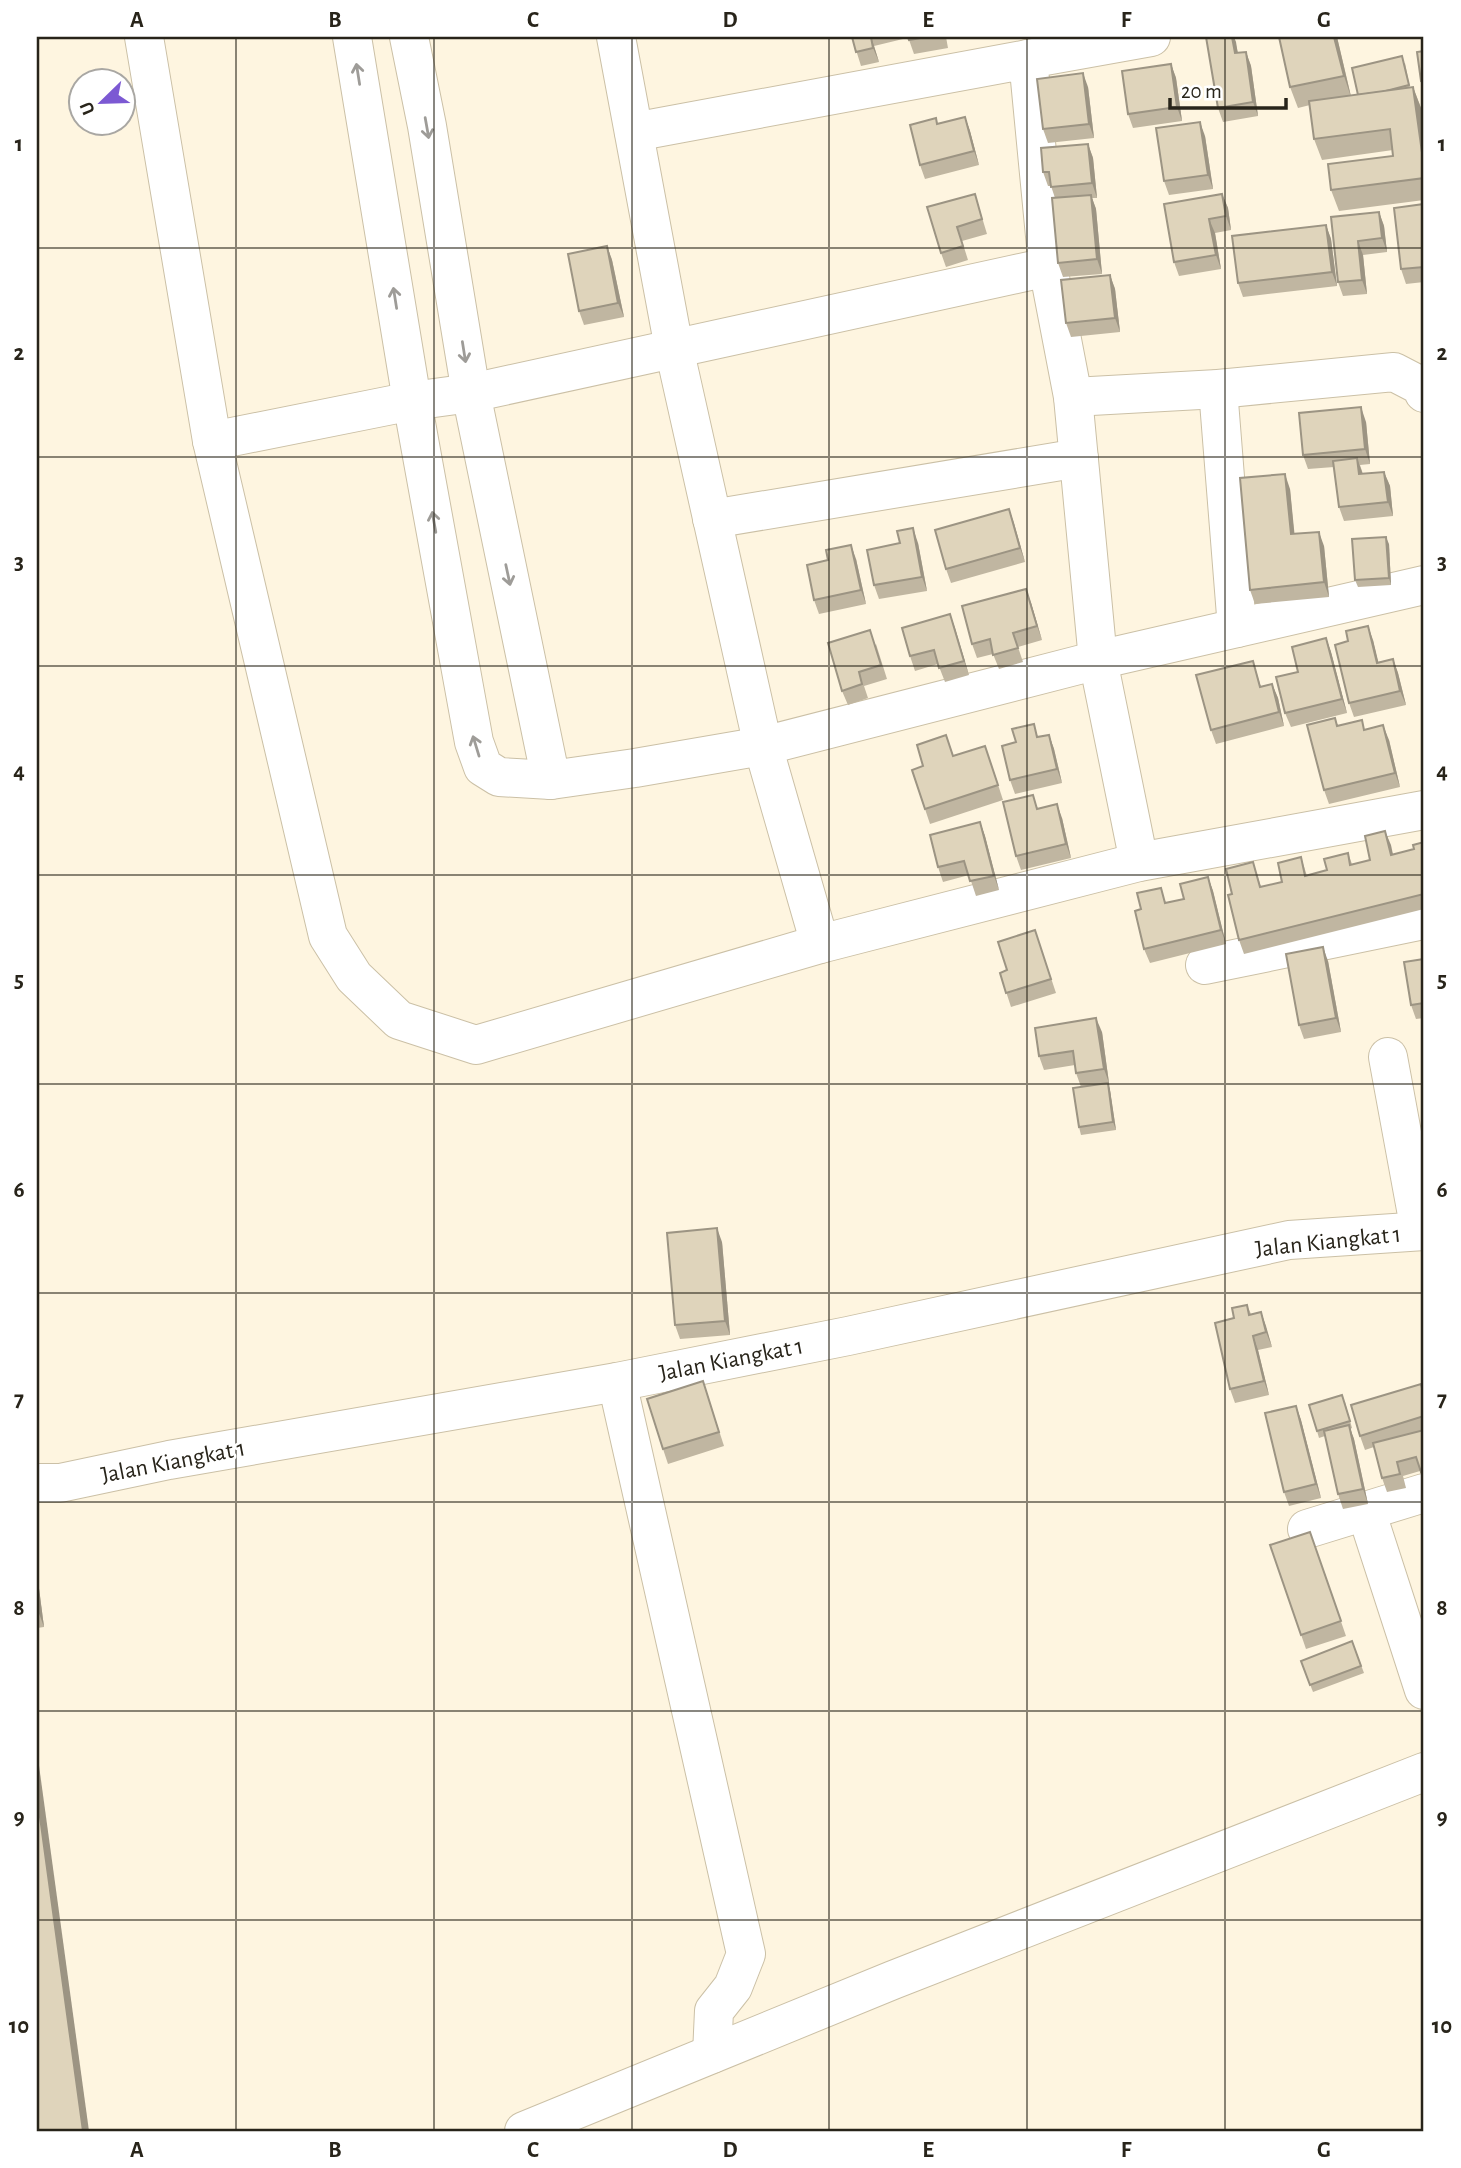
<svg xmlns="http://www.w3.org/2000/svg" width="1461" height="2168" font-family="'Alegreya Sans',sans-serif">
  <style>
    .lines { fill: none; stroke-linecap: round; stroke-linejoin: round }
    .minor-casing { stroke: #cbc0a6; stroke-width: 40 }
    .minor { stroke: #fff; stroke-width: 38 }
    .wall { fill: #c0b6a1 }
    .shaded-wall { fill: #9c9483 }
    .building { fill: #dfd4bb; stroke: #9c9483; stroke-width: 2 }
    .oneway { stroke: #9e9c98 }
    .grid { fill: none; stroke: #28241a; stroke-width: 2; stroke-opacity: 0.55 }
    .labels { text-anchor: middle; stroke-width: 5; stroke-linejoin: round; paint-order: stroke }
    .street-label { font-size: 24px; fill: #28241a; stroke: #fff }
    .neatline { fill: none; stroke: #28241a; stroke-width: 2.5 }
    .grid-label { font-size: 23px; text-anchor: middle; font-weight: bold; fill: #28241a }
  </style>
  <rect width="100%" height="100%" fill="#fef5e0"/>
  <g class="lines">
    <!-- minor casing -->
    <g class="minor-casing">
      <g id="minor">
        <path d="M144,37L212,441L328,936L354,977L399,1020L476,1045L820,944L1139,862L1424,810"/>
        <path d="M352,37L412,401L474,742L483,767L499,777L551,780L635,768L763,746L1098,660L1424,585"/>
        <path d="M409,37L427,126L471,393L551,780"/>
        <path d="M616,37L674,348L763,746L820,944"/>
        <path d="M1028,59L1151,37"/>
        <path d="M634,132L1028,59L1048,267L1073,397L1098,660L1139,862"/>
        <path d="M1218,389L1237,628"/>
        <path d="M1073,397L1218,389L1394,372L1421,386L1424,393"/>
        <path d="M212,441L412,401L471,393L1048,267"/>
        <path d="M712,519L1079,458"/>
        <path d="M1205,965L1424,920"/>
        <path d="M1388,1057L1420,1231"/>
        <path d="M617,1382L746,1954L733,1987L714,2011L712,2054"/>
        <path d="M37,1483H60L169,1460L617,1382L848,1336L1289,1240L1424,1231"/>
        <path d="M1366,1511L1424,1690"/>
        <path d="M1307,1529L1424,1493"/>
        <path d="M524,2131L893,1980L1424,1772"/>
      </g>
    </g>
    <!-- minor -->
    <use href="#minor" class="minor"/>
  </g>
  <!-- wall -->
  <g class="wall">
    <path d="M852,37H902L903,39L874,46L879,62L861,66Z"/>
    <path d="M908,37H946L948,48L914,54Z"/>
    <path d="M1206,37H1234L1238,53L1246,52L1251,66L1258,116L1223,122L1218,108Z"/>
    <path d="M1279,37H1337L1351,96L1358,95L1405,63L1410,88L1413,87L1421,108L1424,132V200L1339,211L1331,190L1393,156V150L1322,160L1314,139L1310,105L1298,108L1290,87Z"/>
    <path d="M1171,64L1176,78L1182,121L1133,128L1128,114Z"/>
    <path d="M1088,87L1094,138L1048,143L1043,129Z"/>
    <path d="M965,117L970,131L979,165L925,179L920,165L936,118L938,124Z"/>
    <path d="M1205,136L1213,189L1169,195L1164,181Z"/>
    <path d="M1088,144L1093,158L1097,198H1092L1096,209L1102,274L1063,277L1058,263L1055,198L1051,186H1048L1043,172Z"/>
    <path d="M975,194L987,234L962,241L968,260L946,267L941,253Z"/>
    <path d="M1222,194L1228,208L1231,230L1215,233L1221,269L1179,276L1174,262Z"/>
    <path d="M1424,204V282L1406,284L1401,269Z"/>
    <path d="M1379,212L1384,226L1387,252L1363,255L1367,294L1343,296L1338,282L1331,217Z"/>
    <path d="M1326,225L1331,239L1337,286L1243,297L1238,283Z"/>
    <path d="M607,246L612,260L624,317L584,325L579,311Z"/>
    <path d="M1110,275L1115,289L1120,332L1071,337L1066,323Z"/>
    <path d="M1366,422L1370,464L1360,465L1363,474L1384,472L1390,486L1393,516L1344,521L1339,507L1334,467L1308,469L1303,455Z"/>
    <path d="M1290,489L1294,534L1324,546L1329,597L1255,604L1250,590Z"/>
    <path d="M1009,509L1025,562L951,583L946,569Z"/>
    <path d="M900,543H918L927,591L879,599L874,585Z"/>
    <path d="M1389,544L1391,585L1358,587L1355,580Z"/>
    <path d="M856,559L866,604L819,614L814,600Z"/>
    <path d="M1031,603L1042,640L1018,647L1023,662L999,669L993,654L977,658L972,644Z"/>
    <path d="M950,614L969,675L945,682L938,664L915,671L910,656Z"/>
    <path d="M1326,638L1331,652L1347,713L1291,727L1285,713L1298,672Z"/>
    <path d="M1373,640L1378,662L1393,659L1398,673L1406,705L1354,717L1349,703Z"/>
    <path d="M876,644L887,679L864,686L868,698L848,705L842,691Z"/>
    <path d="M1253,661L1261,687L1272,684L1278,698L1284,726L1216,744L1211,730Z"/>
    <path d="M1335,718L1338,726L1365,730L1389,740L1400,787L1329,804L1324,790Z"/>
    <path d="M1049,735L1054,749L1062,783L1015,794L1010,780L1039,737Z"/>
    <path d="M953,756L990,760L1003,800L930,824L925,809Z"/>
    <path d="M1038,809L1062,818L1071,858L1021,870L1016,856Z"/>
    <path d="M980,822L985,836L999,890L976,896L969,875L943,882L938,867Z"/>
    <path d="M1385,831L1393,855L1414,849L1424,842V909L1244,954L1239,940L1232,894L1253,862L1261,887L1282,882L1301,857L1307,876L1327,870L1348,853L1352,864L1370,860Z"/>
    <path d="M1208,877L1213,891L1226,944L1150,963L1144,949L1167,903L1184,899Z"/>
    <path d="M1035,930L1056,993L1011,1007L1000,973L1007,970Z"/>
    <path d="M1424,959V1018L1416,1019L1411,1005Z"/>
    <path d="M1328,961L1341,1032L1304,1039L1299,1025Z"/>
    <path d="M1102,1032L1109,1083H1108L1110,1090L1116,1130L1081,1135L1079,1127L1081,1087L1076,1073L1075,1065L1044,1070L1039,1056Z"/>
    <path d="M722,1242L730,1335L680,1339L675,1325Z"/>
    <path d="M1247,1305L1251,1314L1261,1312L1272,1347L1258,1350L1269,1395L1235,1403L1230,1389L1234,1318Z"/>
    <path d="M703,1381L724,1446L668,1464L663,1449Z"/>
    <path d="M1424,1394V1482L1420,1471L1403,1476L1406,1488L1387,1492L1382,1478L1374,1447L1365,1450L1360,1436Z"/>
    <path d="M1345,1402L1352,1428L1350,1429L1354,1439L1368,1504L1343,1509L1338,1494L1325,1436L1319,1438L1317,1431Z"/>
    <path d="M1296,1406L1301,1420L1321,1498L1289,1506L1284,1492Z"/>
    <path d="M1310,1532L1346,1636L1306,1649L1270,1545Z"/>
    <path d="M37,1573L44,1627L37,1628Z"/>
    <path d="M1352,1641L1364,1673L1313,1692L1301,1661Z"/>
  </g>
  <!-- shaded-wall -->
  <g class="shaded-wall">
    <path d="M871,37L874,46L879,62L873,48Z"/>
    <path d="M1232,37H1234L1236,42L1240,67L1235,53Z"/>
    <path d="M1334,37H1337L1351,97L1344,76Z"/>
    <path d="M1246,52L1251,66L1258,116L1253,102Z"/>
    <path d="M1171,64L1176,78L1182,121L1177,107Z"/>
    <path d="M1083,73L1088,87L1094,138L1089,124Z"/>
    <path d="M1413,87L1421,108L1424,132V167Z"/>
    <path d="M965,117L970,131L979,165L974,151Z"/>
    <path d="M1200,122L1205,136L1213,189L1208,175Z"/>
    <path d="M1088,144L1093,158L1097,198L1092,183Z"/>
    <path d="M1222,194L1228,208L1231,230L1226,216Z"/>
    <path d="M1091,195L1096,209L1102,274L1097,259Z"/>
    <path d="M1379,212L1384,226L1387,252L1382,238Z"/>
    <path d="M1209,219L1215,233L1221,269L1216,255Z"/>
    <path d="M1326,225L1331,239L1337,286L1332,272Z"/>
    <path d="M1358,241L1363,255L1367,294L1362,280Z"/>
    <path d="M607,246L612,260L624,317L618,303Z"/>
    <path d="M1110,275L1115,289L1120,332L1115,318Z"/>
    <path d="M1361,407L1366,422L1370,464L1365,449Z"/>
    <path d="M1357,458L1362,472L1364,488L1359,474Z"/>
    <path d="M1384,472L1390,486L1393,516L1388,502Z"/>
    <path d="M1285,474L1290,489L1296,549L1291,534Z"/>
    <path d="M1009,509L1014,523L1025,562L1020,548Z"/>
    <path d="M913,528L918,543L927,591L922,577Z"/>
    <path d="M1319,532L1324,546L1329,597L1324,582Z"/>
    <path d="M1386,537L1389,544L1391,585L1389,578Z"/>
    <path d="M851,545L856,559L866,604L861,590Z"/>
    <path d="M1026,589L1031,603L1042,640L1037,626Z"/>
    <path d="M950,614L955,628L969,675L964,661Z"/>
    <path d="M1368,626L1373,640L1382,677L1377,663Z"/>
    <path d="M1326,638L1331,652L1347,713L1342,699Z"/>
    <path d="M1393,659L1398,673L1406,705L1400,691Z"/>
    <path d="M1272,684L1278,698L1284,726L1279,712Z"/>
    <path d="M1383,725L1389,740L1400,787L1395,773Z"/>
    <path d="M1049,735L1054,749L1062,783L1057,769Z"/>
    <path d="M1057,804L1062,818L1071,858L1066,844Z"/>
    <path d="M980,822L985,836L999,890L994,876Z"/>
    <path d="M1385,831L1391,845L1396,869L1391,855Z"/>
    <path d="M1208,877L1213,891L1226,944L1221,930Z"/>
    <path d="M1323,947L1328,961L1341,1032L1336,1018Z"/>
    <path d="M1096,1018L1102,1032L1109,1083L1104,1069Z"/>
    <path d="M1108,1083L1110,1090L1116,1130L1113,1122Z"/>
    <path d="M717,1228L722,1242L730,1335L725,1321Z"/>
    <path d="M1261,1312L1266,1326L1272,1347L1266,1332Z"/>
    <path d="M1253,1336L1258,1350L1269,1395L1264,1381Z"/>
    <path d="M1296,1406L1301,1420L1321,1498L1316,1484Z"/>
    <path d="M1349,1425L1354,1439L1368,1504L1363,1489Z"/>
    <path d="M37,1573L44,1627L37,1608Z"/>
    <path d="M37,1751L89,2131H83L37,1795Z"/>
  </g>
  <!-- building -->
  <g class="building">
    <path d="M852,37H871L873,48L856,52Z"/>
    <path d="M908,37H926L909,40Z"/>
    <path d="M1206,37H1232L1235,53L1246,52L1253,102L1218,108Z"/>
    <path d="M1279,37H1334L1344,76L1290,87Z"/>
    <path d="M1424,51V80L1421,81L1417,52Z"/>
    <path d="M1402,56L1409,85L1382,92L1358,95L1352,68Z"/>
    <path d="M1171,64L1177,107L1128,114L1122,71Z"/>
    <path d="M1083,73L1089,124L1043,129L1037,79Z"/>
    <path d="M1413,87L1424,167V178L1331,190L1328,164L1393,156L1390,129L1314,139L1309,101Z"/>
    <path d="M965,117L974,151L920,165L910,125L936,118L937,124Z"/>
    <path d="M1200,122L1208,175L1164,181L1156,128Z"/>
    <path d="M1088,144L1092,183L1051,187L1049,172H1043L1041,148Z"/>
    <path d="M975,194L982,219L957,227L963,246L941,253L927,207Z"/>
    <path d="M1222,194L1226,216L1209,219L1216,255L1174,262L1164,204Z"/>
    <path d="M1091,195L1097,259L1058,263L1052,198Z"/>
    <path d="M1424,204V267L1401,269L1394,208Z"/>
    <path d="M1379,212L1382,238L1358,241L1362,280L1338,282L1331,217Z"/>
    <path d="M1326,225L1332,272L1238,283L1232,236Z"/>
    <path d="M607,246L618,303L579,311L568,254Z"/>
    <path d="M1110,275L1115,318L1066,323L1061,280Z"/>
    <path d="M1361,407L1365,449L1303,455L1299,413Z"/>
    <path d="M1357,458L1359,474L1384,472L1388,502L1339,507L1333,461Z"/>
    <path d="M1285,474L1291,534L1319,532L1324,582L1250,590L1240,478Z"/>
    <path d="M1009,509L1020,548L946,569L935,530Z"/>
    <path d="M913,528L922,577L874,585L867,550L900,543L897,531Z"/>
    <path d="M1386,537L1389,578L1355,580L1352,539Z"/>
    <path d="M851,545L861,590L814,600L807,565L828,560L826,550Z"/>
    <path d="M1026,589L1037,626L1013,633L1018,648L993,655L990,639L972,644L962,606Z"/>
    <path d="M950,614L964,661L939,668L934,650L910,656L902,628Z"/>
    <path d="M1368,626L1377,663L1393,659L1400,691L1349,703L1335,645L1348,641L1346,631Z"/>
    <path d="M870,630L881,665L859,672L862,684L842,691L828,643Z"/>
    <path d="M1326,638L1342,699L1285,713L1276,677L1298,672L1292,647Z"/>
    <path d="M1253,661L1260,687L1272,684L1279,712L1211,730L1196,675Z"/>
    <path d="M1335,718L1337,726L1362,720L1364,730L1383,725L1395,773L1324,790L1307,725Z"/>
    <path d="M1034,724L1037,737L1049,735L1057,769L1010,780L1002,746L1016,742L1012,729Z"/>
    <path d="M946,735L953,756L985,746L998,785L925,809L912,770L923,766L917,745Z"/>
    <path d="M1033,795L1037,809L1057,804L1066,844L1016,856L1003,802Z"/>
    <path d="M980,822L994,876L970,881L964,861L938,867L930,835Z"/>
    <path d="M1385,831L1391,855L1414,849L1413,845L1424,842V894L1239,940L1228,895L1232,894L1226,869L1253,862L1260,887L1282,882L1278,863L1301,857L1305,876L1327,870L1324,859L1348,853L1350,865L1370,860L1365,836Z"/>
    <path d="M1208,877L1221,930L1144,949L1135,911L1141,909L1137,893L1161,888L1165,903L1184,899L1180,884Z"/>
    <path d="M1035,930L1051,979L1006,993L1000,973L1007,970L998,942Z"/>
    <path d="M1323,947L1336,1018L1299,1025L1286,954Z"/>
    <path d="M1424,959V1003L1411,1005L1404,962Z"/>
    <path d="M1096,1018L1104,1069L1076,1073L1073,1051L1039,1056L1035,1028Z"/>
    <path d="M1108,1083L1113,1122L1079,1127L1073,1088Z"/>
    <path d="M717,1228L725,1321L675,1325L667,1233Z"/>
    <path d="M1247,1305L1249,1315L1261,1312L1266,1332L1253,1336L1264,1381L1230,1389L1215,1323L1234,1318L1232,1308Z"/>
    <path d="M703,1381L719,1432L663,1449L647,1399Z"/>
    <path d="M1421,1384L1424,1396V1416L1360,1436L1351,1405Z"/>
    <path d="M1342,1395L1350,1421L1317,1431L1309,1405Z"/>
    <path d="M1296,1406L1316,1484L1284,1492L1265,1413Z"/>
    <path d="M1349,1425L1363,1489L1338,1494L1324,1431Z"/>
    <path d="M1424,1430V1471L1421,1472L1416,1457L1397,1462L1400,1474L1382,1478L1373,1443Z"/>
    <path d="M1310,1532L1341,1621L1301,1635L1270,1545Z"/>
    <path d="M1352,1641L1361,1666L1310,1685L1301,1661Z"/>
    <path d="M37,1795L83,2131H37Z"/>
  </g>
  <!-- one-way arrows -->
  <defs><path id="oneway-shaft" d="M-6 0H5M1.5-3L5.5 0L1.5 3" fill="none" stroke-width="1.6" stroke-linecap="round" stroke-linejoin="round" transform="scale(1.75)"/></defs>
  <g class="oneway">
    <use href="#oneway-shaft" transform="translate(358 74) rotate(-99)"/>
    <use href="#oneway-shaft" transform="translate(427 128) rotate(80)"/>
    <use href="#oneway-shaft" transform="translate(395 298) rotate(-99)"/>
    <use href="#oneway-shaft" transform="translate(464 352) rotate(81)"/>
    <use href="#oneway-shaft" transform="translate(434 522) rotate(-100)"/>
    <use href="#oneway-shaft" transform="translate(508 575) rotate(78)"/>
    <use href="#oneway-shaft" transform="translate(476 746) rotate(-107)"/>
  </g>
  <!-- grid -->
  <path class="grid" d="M236,37V2131M434,37V2131M632,37V2131M829,37V2131M1027,37V2131M1225,37V2131M37,248H1424M37,457H1424M37,666H1424M37,875H1424M37,1084H1424M37,1293H1424M37,1502H1424M37,1711H1424M37,1920H1424"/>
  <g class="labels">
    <!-- street labels -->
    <g class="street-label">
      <text transform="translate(1328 1241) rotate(-6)" y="8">Jalan Kiangkat 1</text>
      <text transform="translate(731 1359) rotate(-11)" y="8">Jalan Kiangkat 1</text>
      <text transform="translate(173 1461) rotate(-11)" y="8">Jalan Kiangkat 1</text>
    </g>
  </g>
  <!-- border -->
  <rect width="1461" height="2168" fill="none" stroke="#ffffff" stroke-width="77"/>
  <!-- north arrow -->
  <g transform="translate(102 102) rotate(247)"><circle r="33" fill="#ffffff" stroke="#a9a7a3" stroke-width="2"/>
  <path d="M0-5L12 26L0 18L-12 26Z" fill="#7c59d3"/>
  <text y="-10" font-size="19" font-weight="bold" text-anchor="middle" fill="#28241a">U</text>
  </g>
  <!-- scale -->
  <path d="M1170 98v10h116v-10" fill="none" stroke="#28241a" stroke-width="3.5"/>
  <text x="1181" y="98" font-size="21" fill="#28241a" stroke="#ffffff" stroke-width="5" paint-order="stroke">20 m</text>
  <rect x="38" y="38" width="1384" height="2092" class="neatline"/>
  <g class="grid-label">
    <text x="137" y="27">A</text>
    <text x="335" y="27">B</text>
    <text x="533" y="27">C</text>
    <text x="730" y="27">D</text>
    <text x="928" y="27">E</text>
    <text x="1126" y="27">F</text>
    <text x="1324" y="27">G</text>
    <text x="19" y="151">1</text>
    <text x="1442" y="151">1</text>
    <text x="19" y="360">2</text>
    <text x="1442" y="360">2</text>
    <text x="19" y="569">3</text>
    <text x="1442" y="569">3</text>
    <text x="19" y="778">4</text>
    <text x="1442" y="778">4</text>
    <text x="19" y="987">5</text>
    <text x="1442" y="987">5</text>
    <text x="19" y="1197">6</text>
    <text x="1442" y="1197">6</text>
    <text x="19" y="1406">7</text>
    <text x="1442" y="1406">7</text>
    <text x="19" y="1615">8</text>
    <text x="1442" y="1615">8</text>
    <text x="19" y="1824">9</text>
    <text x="1442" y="1824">9</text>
    <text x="19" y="2033">10</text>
    <text x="1442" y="2033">10</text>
    <text x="137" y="2157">A</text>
    <text x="335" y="2157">B</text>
    <text x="533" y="2157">C</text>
    <text x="730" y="2157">D</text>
    <text x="928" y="2157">E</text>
    <text x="1126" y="2157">F</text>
    <text x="1324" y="2157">G</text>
  </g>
</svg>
